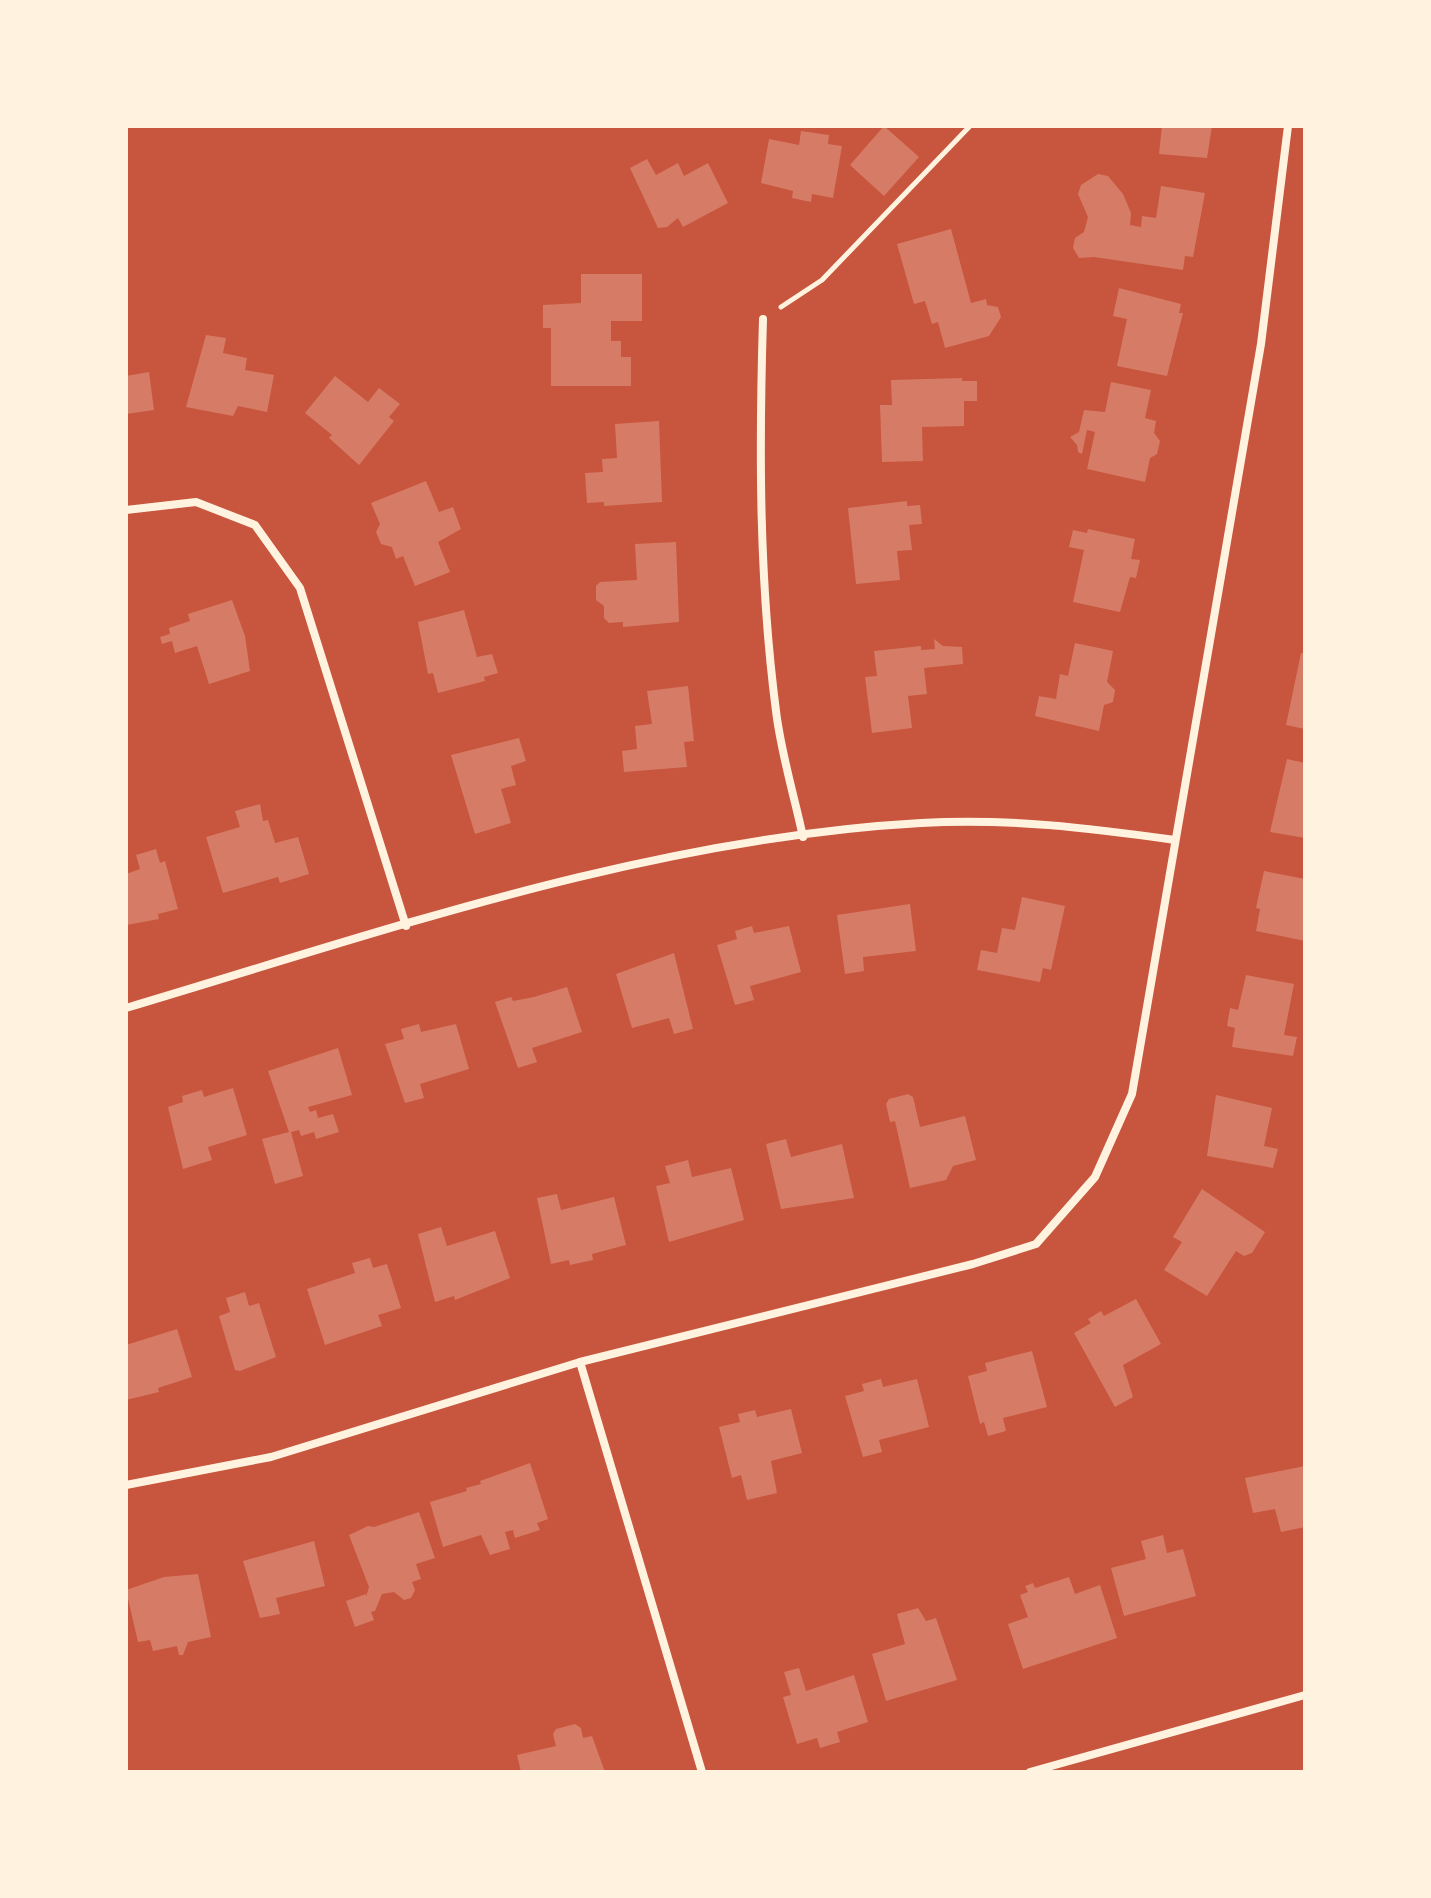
<svg xmlns="http://www.w3.org/2000/svg" width="1431" height="1898" font-family="'Public Sans',sans-serif">
  <style>
    .building { fill: #d67c66 }
    .lines { fill: none; stroke-linecap: round; stroke-linejoin: round }
    .path { stroke: #fff3e0; stroke-width: 5 }
    .minor { stroke: #fff3e0; stroke-width: 8 }
  </style>
  <rect width="100%" height="100%" fill="#c8553d"/>
  <!-- building -->
  <g class="building">
    <path d="M884,126L919,157L884,196L850,165Z"/>
    <path d="M1162,126H1212L1207,158L1159,154Z"/>
    <path d="M801,131L829,135L828,144L842,146L833,198L812,194L811,202L792,198L793,191L761,183L769,139L799,145Z"/>
    <path d="M647,159L656,175L678,163L684,176L708,163L728,203L683,227L678,218L667,227L658,228L630,168Z"/>
    <path d="M1098,174L1108,176L1123,194L1131,213L1130,225L1141,227L1142,216L1156,218L1161,186L1205,193L1193,257L1185,256L1183,270L1094,257L1079,258L1073,248L1075,238L1084,232L1088,217L1078,194L1081,185Z"/>
    <path d="M951,229L971,303L986,299L987,305L998,307L1001,317L989,336L945,348L938,322L932,324L925,301L914,304L897,244Z"/>
    <path d="M581,274H642V321H611V341H621V357H631V386H551V328H543V305L581,303Z"/>
    <path d="M1119,288L1181,304L1179,313H1183L1167,376L1117,366L1127,319L1113,316Z"/>
    <path d="M206,335L226,338L223,353L247,358L245,370L274,375L267,412L238,406L233,416L186,407Z"/>
    <path d="M149,372L154,410L126,414V376Z"/>
    <path d="M335,376L368,402L379,388L400,404L389,417L394,421L359,465L329,438L332,435L305,413Z"/>
    <path d="M962,378V381H977V401H964V426L922,427L923,461L882,462L880,405H892L891,380Z"/>
    <path d="M1111,382L1151,390L1145,418L1156,421L1154,433L1160,441L1157,454L1150,458L1145,482L1087,469L1095,432L1087,430L1082,454L1078,452L1077,445L1070,437L1079,432L1084,410L1105,412Z"/>
    <path d="M659,421L662,502L604,506V502L587,503L585,473L603,472L602,459L617,458L615,424Z"/>
    <path d="M426,481L439,512L453,507L461,529L438,542L450,572L415,586L403,556L396,559L392,547L381,544L376,532L380,524L371,503Z"/>
    <path d="M907,501V506L920,505L922,524L909,525L912,550L897,551L900,580L856,584L848,508Z"/>
    <path d="M1088,529L1135,539L1131,559L1140,560L1136,578L1130,577L1120,612L1073,602L1084,550L1069,547L1073,530L1087,533Z"/>
    <path d="M676,542L679,622L623,627V622L609,623L604,618V606L596,600V586L600,582L637,580L635,544Z"/>
    <path d="M232,600L245,636L250,671L209,684L197,646L175,653L172,641L162,644L160,637L170,634L169,628L190,621L188,614Z"/>
    <path d="M464,610L477,657L492,654L498,673L484,677L485,681L438,693L433,673L428,674L418,622Z"/>
    <path d="M934,639L943,646L962,647L963,664L924,668L927,694L908,696L912,728L872,733L865,677L877,676L874,651L921,646V650L935,649Z"/>
    <path d="M1075,643L1113,651L1107,682L1115,690L1113,702L1104,705L1099,731L1035,716L1039,696L1056,699L1060,674L1068,676Z"/>
    <path d="M1301,653L1305,654V729L1286,725Z"/>
    <path d="M688,686L694,741L684,742L687,767L624,772L622,751L637,749L635,726L652,724L647,691Z"/>
    <path d="M519,738L526,761L511,766L516,785L501,789L511,823L475,834L451,755Z"/>
    <path d="M1287,759L1305,763V838L1270,832Z"/>
    <path d="M260,804L263,821L268,820L275,843L298,837L309,874L280,883L278,877L223,893L206,837L240,827L235,811Z"/>
    <path d="M156,849L160,863L165,861L178,909L158,914L159,919L127,925L126,874L140,869L136,855Z"/>
    <path d="M1264,871L1305,879V941L1256,931L1260,909L1256,908Z"/>
    <path d="M1022,897L1065,906L1051,970L1043,968L1040,982L977,970L981,950L997,953L1002,928L1015,930Z"/>
    <path d="M910,904L916,951L863,957L864,971L845,974L837,915Z"/>
    <path d="M752,926L754,933L789,926L801,972L750,986L754,1000L735,1005L717,945L737,939L735,931Z"/>
    <path d="M674,953L693,1029L674,1034L669,1018L632,1028L616,974Z"/>
    <path d="M1246,975L1294,984L1284,1035L1297,1037L1293,1056L1232,1047L1235,1028L1227,1026L1230,1008L1238,1010Z"/>
    <path d="M567,987L582,1032L532,1048L537,1062L518,1068L495,1002L511,997L513,1001L534,997Z"/>
    <path d="M419,1024L421,1032L456,1024L469,1069L420,1084L424,1098L405,1103L385,1044L404,1039L401,1029Z"/>
    <path d="M338,1048L352,1095L308,1107L310,1112L316,1110L318,1118L333,1114L339,1132L316,1139L314,1132L301,1136L299,1130L291,1132L303,1176L275,1184L262,1139L289,1132L268,1071Z"/>
    <path d="M233,1088L247,1135L208,1147L212,1160L183,1169L168,1107L183,1102L182,1096L202,1090L204,1097Z"/>
    <path d="M908,1094L913,1097L920,1127L965,1116L976,1160L953,1166L946,1180L910,1188L895,1121L890,1122L886,1104L889,1099Z"/>
    <path d="M1216,1095L1272,1108L1264,1146L1278,1149L1273,1168L1207,1156Z"/>
    <path d="M786,1139L791,1157L842,1144L854,1198L781,1209L766,1144Z"/>
    <path d="M688,1160L692,1177L731,1168L744,1220L669,1242L656,1186L670,1183L665,1166Z"/>
    <path d="M1202,1189L1265,1232L1252,1253L1244,1256L1236,1251L1207,1296L1164,1270L1182,1242L1173,1237Z"/>
    <path d="M557,1194L561,1210L614,1197L626,1245L592,1254L593,1260L570,1265L569,1260L551,1264L537,1198Z"/>
    <path d="M441,1227L447,1246L495,1231L510,1278L455,1300L454,1296L435,1302L418,1234Z"/>
    <path d="M370,1258L373,1268L387,1264L401,1308L378,1315L382,1326L325,1345L307,1289L355,1273L352,1263Z"/>
    <path d="M245,1292L249,1306L259,1303L276,1357L240,1371L235,1370L219,1316L230,1312L226,1298Z"/>
    <path d="M1136,1299L1161,1344L1123,1365L1133,1397L1115,1407L1074,1333L1091,1323L1088,1319L1101,1311L1104,1316Z"/>
    <path d="M177,1329L192,1377L158,1388L159,1392L126,1400V1345Z"/>
    <path d="M1032,1351L1047,1407L1003,1418L1006,1431L988,1436L984,1422L980,1424L968,1376L987,1371L985,1363Z"/>
    <path d="M881,1379L883,1387L917,1379L929,1427L879,1440L882,1452L863,1457L845,1396L864,1391L862,1384Z"/>
    <path d="M791,1409L802,1453L771,1461L777,1493L747,1500L741,1475L732,1478L719,1427L740,1422L738,1414L755,1410L757,1417Z"/>
    <path d="M530,1463L548,1519L537,1523L540,1530L515,1538L513,1530L505,1532L510,1549L490,1555L481,1535L443,1547L430,1502L467,1491L466,1488L481,1484L480,1481Z"/>
    <path d="M1305,1466V1527L1281,1532L1275,1509L1253,1513L1245,1478Z"/>
    <path d="M419,1512L435,1558L416,1564L421,1579L412,1582L415,1590L411,1598L404,1600L394,1592L382,1594L375,1611L371,1612L374,1620L355,1627L346,1601L366,1594V1597L369,1587L349,1535L368,1526L374,1527Z"/>
    <path d="M1163,1535L1167,1553L1183,1549L1196,1596L1124,1616L1111,1568L1146,1559L1141,1541Z"/>
    <path d="M314,1541L325,1586L276,1598L280,1614L260,1618L243,1561Z"/>
    <path d="M198,1574L211,1637L188,1642L183,1655H179L177,1646L153,1651L150,1640L138,1642L126,1590L164,1577Z"/>
    <path d="M1069,1577L1075,1594L1100,1585L1117,1638L1023,1669L1008,1624L1028,1617L1020,1595L1028,1592L1025,1586L1033,1583L1035,1588Z"/>
    <path d="M918,1608L926,1621L936,1618L957,1680L886,1701L872,1654L905,1644L897,1614Z"/>
    <path d="M799,1668L806,1691L854,1675L868,1722L837,1732L840,1742L820,1748L817,1738L797,1744L783,1697L791,1695L784,1672Z"/>
    <path d="M575,1724L581,1728L583,1738L592,1736L605,1772H521L517,1755L556,1746L553,1734L556,1729Z"/>
  </g>
  <g class="lines">
    <!-- path -->
    <path class="path" d="M781,307L822,280L970,126"/>
    <!-- minor -->
    <g class="minor">
      <path d="M763,319C759,451 759,580 776,711C781,753 794,795 803,837"/>
      <path d="M126,510L196,502L255,525L300,588L406,926"/>
      <path d="M126,1008C384,931 650,838 921,823C1007,818 1090,828 1175,840"/>
      <path d="M580,1362L702,1772"/>
      <path d="M126,1485L271,1457L580,1362L973,1264L1036,1244L1095,1177L1132,1094L1261,344L1288,126"/>
      <path d="M1030,1772L1305,1695"/>
    </g>
  </g>
  <!-- border -->
  <rect width="1431" height="1898" fill="none" stroke="#fff3e0" stroke-width="256"/>
</svg>
